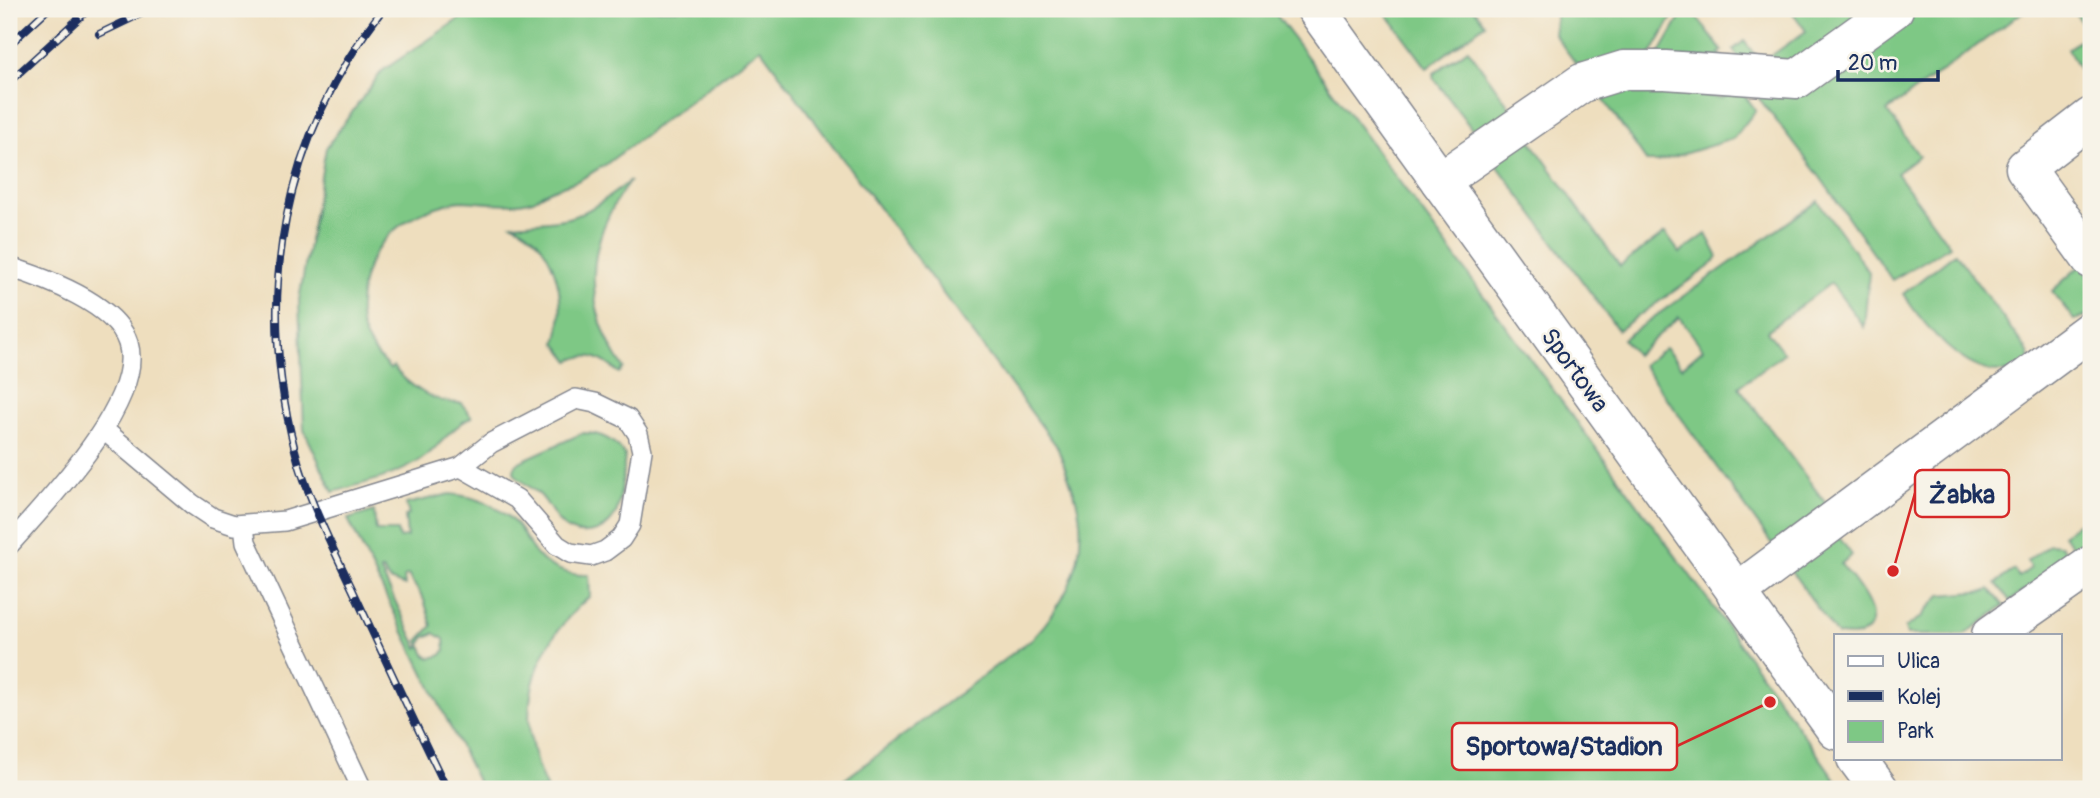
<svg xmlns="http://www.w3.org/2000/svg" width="2100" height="798" font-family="Pangolin,sans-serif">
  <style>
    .green { fill: #7ec885; stroke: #4c7c72; stroke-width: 2; fill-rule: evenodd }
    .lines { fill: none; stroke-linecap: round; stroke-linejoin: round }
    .service-casing { stroke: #84868e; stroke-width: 22 }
    .minor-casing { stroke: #84868e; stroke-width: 41 }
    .service { stroke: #fff; stroke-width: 19 }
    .minor { stroke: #fff; stroke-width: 38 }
    .rail-casing { stroke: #1b2f5e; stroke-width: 8 }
    .rail { stroke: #f7f3e8; stroke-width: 5; stroke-dasharray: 16; stroke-linecap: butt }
    .labels { text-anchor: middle; stroke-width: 5; stroke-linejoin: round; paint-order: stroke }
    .street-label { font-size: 24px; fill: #1b2f5e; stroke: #f7f3e8 }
    .leader { fill: none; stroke: #d62828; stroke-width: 2.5 }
    .callout-dot { fill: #d62828; stroke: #f7f3e8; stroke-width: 2.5 }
    .callout { fill: #f7f3e8; stroke: #d62828; stroke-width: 2.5 }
    .callout-label { font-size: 26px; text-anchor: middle; font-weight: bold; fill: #1b2f5e }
  </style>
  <rect width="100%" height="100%" fill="#f7f3e8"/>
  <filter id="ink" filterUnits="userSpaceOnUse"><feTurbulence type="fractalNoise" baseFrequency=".0143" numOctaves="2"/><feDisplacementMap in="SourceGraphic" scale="14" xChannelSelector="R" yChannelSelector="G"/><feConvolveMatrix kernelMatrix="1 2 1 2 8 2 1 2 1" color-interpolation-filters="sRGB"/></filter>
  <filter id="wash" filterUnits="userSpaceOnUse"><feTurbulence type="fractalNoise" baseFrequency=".00686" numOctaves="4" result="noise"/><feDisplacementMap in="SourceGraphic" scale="28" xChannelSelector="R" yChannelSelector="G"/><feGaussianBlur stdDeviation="1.57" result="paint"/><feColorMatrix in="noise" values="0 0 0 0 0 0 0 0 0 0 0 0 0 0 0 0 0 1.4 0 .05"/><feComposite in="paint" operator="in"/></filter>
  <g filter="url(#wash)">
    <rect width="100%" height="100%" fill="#eedebe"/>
    <!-- green -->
    <g class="green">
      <path d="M474,9H1272L1709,601L1842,789H832L1033,638C1063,606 1084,566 1080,521C1078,497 1066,471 1058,448L760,48L605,165C595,170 586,177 577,181C567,185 556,187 547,192C542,194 538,198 533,200C510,207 486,202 463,201C457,201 449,203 443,205C402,216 369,245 362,288C355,325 364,343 390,369L393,367C409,386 435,404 461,403L472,417C453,426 441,444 426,456C400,476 364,483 333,492L304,430L299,300L326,148L382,71Z"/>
      <path d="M1383,9H1474L1485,24L1427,68Z"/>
      <path d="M1563,9H1677L1648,59L1580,69L1554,34L1556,15Z"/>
      <path d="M1688,9L1693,12L1722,51L1719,54L1722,57L1656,60L1684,11Z"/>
      <path d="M1790,9H1869L1813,56L1746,68L1733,50L1744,41L1761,63L1806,31Z"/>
      <path d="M1910,9H2027L1887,111L1919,156L1897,173L1950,246L1892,280L1820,177L1751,88Z"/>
      <path d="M2072,9H2091V68L2082,74L2068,49L2089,32Z"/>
      <path d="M1468,49L1514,113L1479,134L1471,128L1433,77L1434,73Z"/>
      <path d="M1682,83L1697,95L1722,98L1737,86L1756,110L1733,139L1657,162H1647L1595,87Z"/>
      <path d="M1523,130L1620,266L1665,233L1680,253L1706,234L1718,257L1710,266L1618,330L1489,154Z"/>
      <path d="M630,181C585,240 581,306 624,368L619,373C603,359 590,351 570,361L556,343C568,301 557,243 513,224C531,222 551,222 568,218C591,212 611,195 630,181Z"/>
      <path d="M1818,201L1869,272L1864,327L1831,283L1767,331L1784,353L1739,387L1827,505L1775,548L1643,365L1665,348L1682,367L1703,349L1679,317L1636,355L1623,339Z"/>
      <path d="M1955,253L2028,352L2030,359L2011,373C2004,372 1996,372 1989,371C1954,362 1922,322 1903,294Z"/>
      <path d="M2081,265L2091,278V315L2074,320L2052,291Z"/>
      <path d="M583,433C602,433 614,440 625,455C623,471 622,502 615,515C604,535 575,540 559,522C552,514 548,503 540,495C535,490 517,479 515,474C512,468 517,464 521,461Z"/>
      <path d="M450,494C474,496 496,504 514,522C522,530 526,539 532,549C544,567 569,576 589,575L590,596C530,648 512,717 547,789H481L348,519L374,511L376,531H397L399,538L407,537L405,516L409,515L406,504ZM380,570H383L389,580L405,586L404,577L408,575L424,600L432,626L418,641L421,646L418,648ZM434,633L444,639L445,650L442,655L431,658L425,655L421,644L424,638Z"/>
      <path d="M2091,514V542L2076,552L2063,535Z"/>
      <path d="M1833,529L1852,555L1841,564C1852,579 1892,621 1860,635C1854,637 1844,635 1837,635L1787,565Z"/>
      <path d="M2050,544L2060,545L2070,557L2010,601L1996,583L2014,570L2019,577L2031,568L2027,561Z"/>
      <path d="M1990,589L2004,606L1964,635H1907L1905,628L1921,617L1941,595L1987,591Z"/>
    </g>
  </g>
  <g filter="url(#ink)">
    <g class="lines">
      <!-- service casing -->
      <g class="service-casing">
        <g id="service">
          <path d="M9,267C44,278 116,304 128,343C146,401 45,504 9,545"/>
          <path d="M104,430L192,504L213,518L234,525L285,521L461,467L491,443L576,399L595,403L628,419L638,434L642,451L630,525L621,539L605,551L591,556L570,553L557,545L517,499L461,467"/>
          <path d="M244,525L246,542L362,789"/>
        </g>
      </g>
      <!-- minor casing -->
      <g class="minor-casing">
        <g id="minor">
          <path d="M1316,9L1836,730"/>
          <path d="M2091,117L2025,168L2091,259"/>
          <path d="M1440,181L1582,83L1624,70H1665L1797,79L1894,9"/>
          <path d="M1736,593L2091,330"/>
          <path d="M1991,635L2091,565"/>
          <path d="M1856,758L1879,789"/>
        </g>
      </g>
      <!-- service -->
      <use href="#service" class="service"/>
      <!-- minor -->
      <use href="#minor" class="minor"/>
      <!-- rail casing -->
      <g class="rail-casing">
        <g id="rail">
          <path d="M383,9C283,138 254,292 295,450C307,498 335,552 356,597C386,661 416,726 447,789"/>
          <path d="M99,34L151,9"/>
          <path d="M9,45L48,9"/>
          <path d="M9,82L89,9"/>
        </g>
      </g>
      <!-- rail -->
      <use href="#rail" class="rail"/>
    </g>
  </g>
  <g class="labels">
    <!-- street labels -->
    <g class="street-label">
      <text transform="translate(1575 370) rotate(54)" y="8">Sportowa</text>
    </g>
  </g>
  <!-- callouts -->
  <path class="leader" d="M1893 571L1915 493M1770 702L1677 746"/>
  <g class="callout-dot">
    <circle cx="1893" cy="571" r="7"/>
    <circle cx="1770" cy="702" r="7"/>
  </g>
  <g class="callout">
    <rect x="1915" y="470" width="94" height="47" rx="7"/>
    <rect x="1452" y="723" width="225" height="47" rx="7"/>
  </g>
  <g class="callout-label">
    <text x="1962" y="503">Żabka</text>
    <text x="1564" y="755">Sportowa/Stadion</text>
  </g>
  <!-- margin -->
  <rect width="2100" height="798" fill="none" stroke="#f7f3e8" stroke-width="35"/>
  <!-- legend -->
  <rect x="1834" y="634" width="228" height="126" fill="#f7f3e8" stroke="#9fa5b1" stroke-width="2"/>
  <rect x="1848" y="656" width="35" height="10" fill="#ffffff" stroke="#9fa5b1" stroke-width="2"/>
  <text x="1897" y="668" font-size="21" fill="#1b2f5e">Ulica</text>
  <rect x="1848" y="691" width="35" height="10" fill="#1b2f5e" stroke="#9fa5b1" stroke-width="2"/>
  <text x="1897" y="704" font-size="21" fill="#1b2f5e">Kolej</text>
  <rect x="1848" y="721" width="35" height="21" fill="#7ec885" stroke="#9fa5b1" stroke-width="2"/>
  <text x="1897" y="738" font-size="21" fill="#1b2f5e">Park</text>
  <!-- scale -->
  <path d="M1838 70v10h100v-10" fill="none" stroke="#1b2f5e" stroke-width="3.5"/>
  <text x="1848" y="70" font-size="21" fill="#1b2f5e" stroke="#f7f3e8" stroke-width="5" paint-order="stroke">20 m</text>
</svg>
